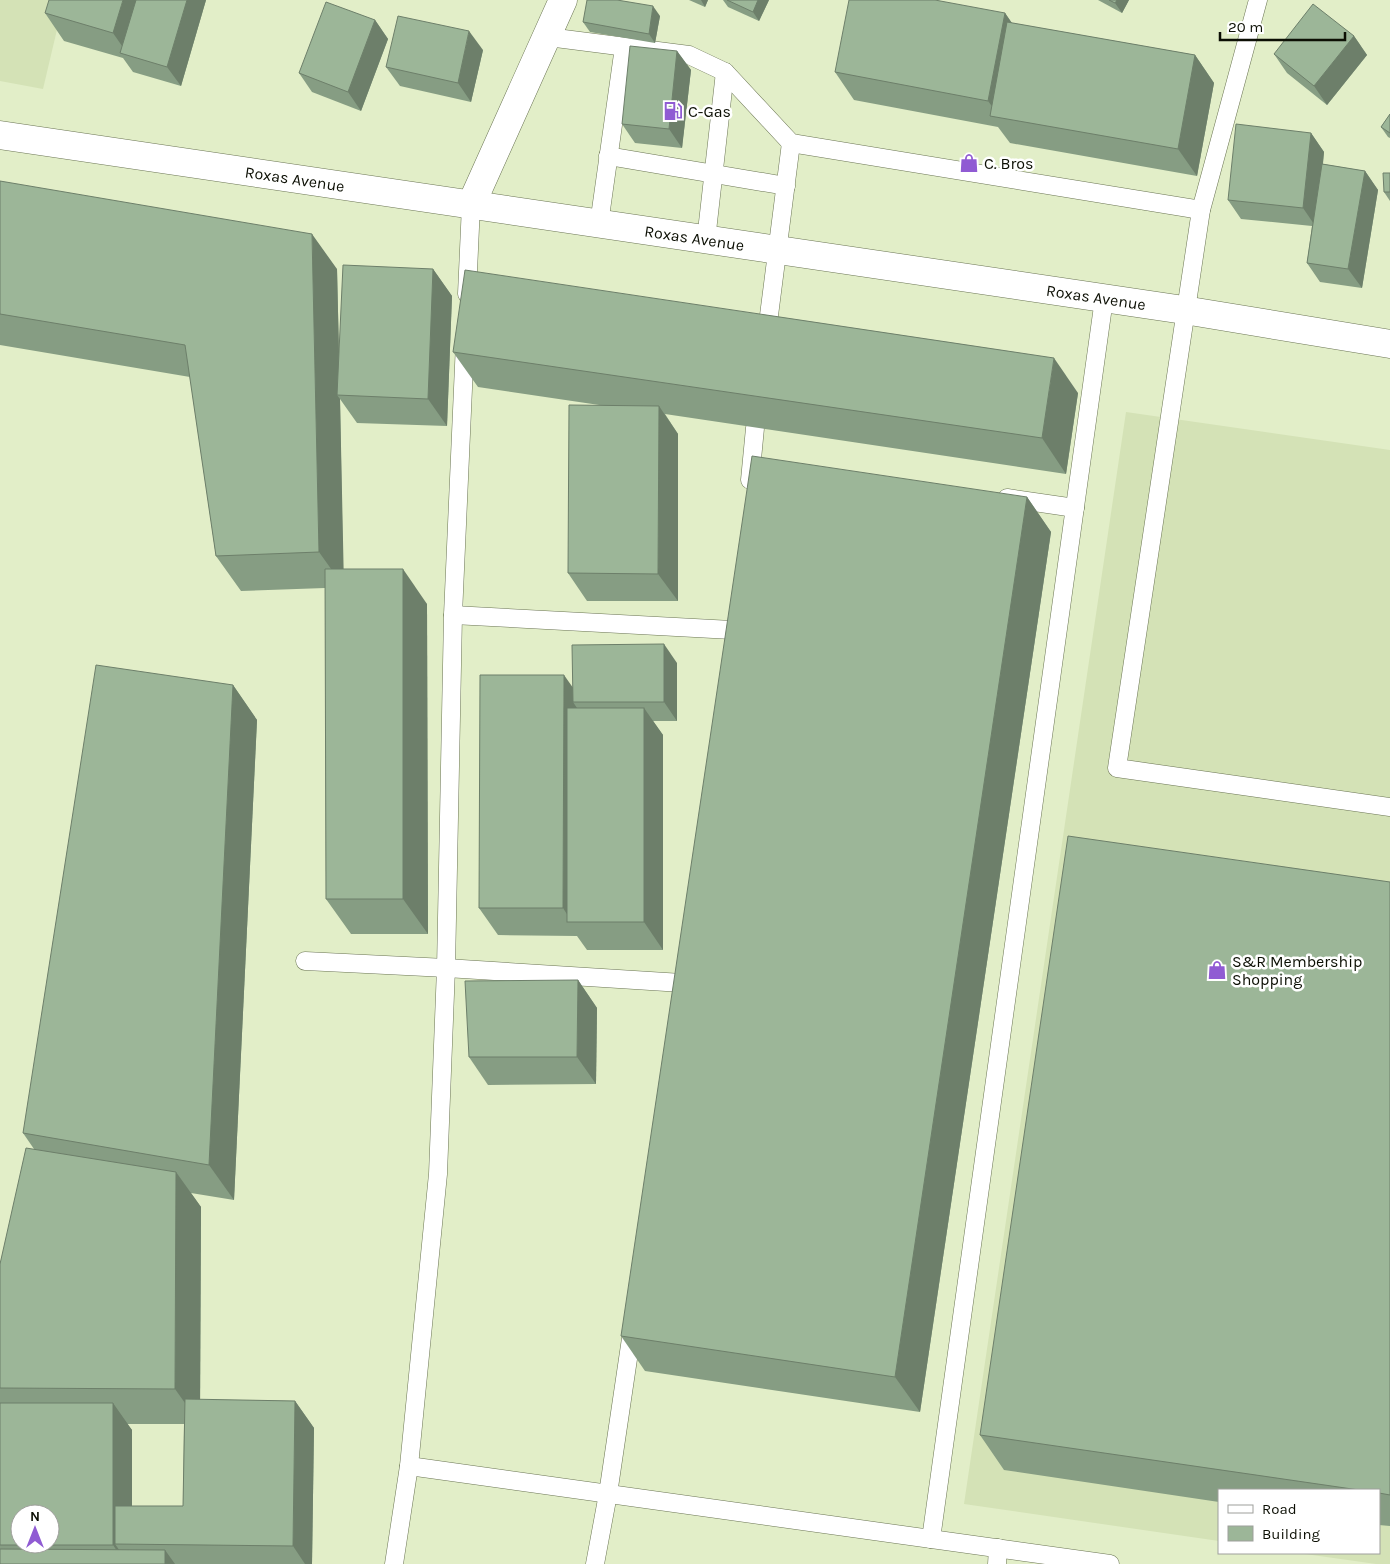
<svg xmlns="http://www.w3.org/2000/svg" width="1390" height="1564" font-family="Karla,sans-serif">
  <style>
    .built { fill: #d4e2b6 }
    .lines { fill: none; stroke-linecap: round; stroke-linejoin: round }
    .lane-casing { stroke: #6b7554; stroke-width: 19 }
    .secondary-casing { stroke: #6b7554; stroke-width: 29 }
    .highway-casing { stroke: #6b7554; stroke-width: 29 }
    .lane { stroke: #fff; stroke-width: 18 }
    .secondary { stroke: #fff; stroke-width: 28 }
    .highway { stroke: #fff; stroke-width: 28 }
    .wall { fill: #869d83; fill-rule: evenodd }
    .shaded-wall { fill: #6d7f6a }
    .building { fill: #9cb698; stroke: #6d7f6a; fill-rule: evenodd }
    .labels { text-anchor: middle; stroke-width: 5; stroke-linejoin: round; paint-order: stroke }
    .poi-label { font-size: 16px; fill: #0c0f04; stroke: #fff; text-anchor: start }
    .street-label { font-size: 16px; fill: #0c0f04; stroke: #fff }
  </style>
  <rect width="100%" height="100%" fill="#e2eec8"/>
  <!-- built -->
  <g class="built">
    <path d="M0,0H64L43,89L0,81Z"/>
    <path d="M1126,412L1390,450V1564H1376L1298,1553H1379V1490H1219V1541L964,1504Z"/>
  </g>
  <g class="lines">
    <!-- lane casing -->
    <g class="lane-casing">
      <g id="lane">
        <path d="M1258,0L1201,210L1117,768L1390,807"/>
        <path d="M548,37L689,55L725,72L791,143L1201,210"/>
        <path d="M608,156L786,186"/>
        <path d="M599,224L624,47"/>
        <path d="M706,240L725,72"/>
        <path d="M467,294L471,205"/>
        <path d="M766,339L791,143"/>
        <path d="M750,480L755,428"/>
        <path d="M1007,498L1075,508"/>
        <path d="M453,615L732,630"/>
        <path d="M305,961L446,968L682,983"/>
        <path d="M409,1466L1110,1564"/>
        <path d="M931,1539L1104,299"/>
        <path d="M394,1564L409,1466L438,1174L446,968L453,615L465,343"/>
        <path d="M595,1564L608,1494L633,1325"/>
        <path d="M997,1564L998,1548"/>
      </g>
    </g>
    <!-- secondary casing -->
    <g class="secondary-casing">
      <path id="secondary" d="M471,205L563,0"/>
    </g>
    <!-- highway casing -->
    <g class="highway-casing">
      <g id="highway">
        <path id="s1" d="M0,135L1184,310L1390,344"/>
      </g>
    </g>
    <!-- lane -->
    <use href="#lane" class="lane"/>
    <!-- secondary -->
    <use href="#secondary" class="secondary"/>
    <!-- highway -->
    <use href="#highway" class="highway"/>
  </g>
  <!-- wall -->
  <g class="wall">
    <path d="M206,0L181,86L133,72L123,58L64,41L45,13Z"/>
    <path d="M689,0H708L705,7Z"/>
    <path d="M723,0H769L759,21L728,7Z"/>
    <path d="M1098,0H1129L1122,13Z"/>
    <path d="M1005,13L1012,23L1195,55L1214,83L1197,176L1010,143L998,127L854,100L835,72Z"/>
    <path d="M660,16L655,43L590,32L583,22Z"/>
    <path d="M375,20L388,39L361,111L312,92L299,73Z"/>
    <path d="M1354,36L1367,55L1327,105L1287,73L1274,54Z"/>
    <path d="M483,50L471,102L400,86L386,67Z"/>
    <path d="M677,51L691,70L682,148L635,143L622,124Z"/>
    <path d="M1390,114V138L1388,137L1381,127Z"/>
    <path d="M1311,133L1324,152L1323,164L1365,171L1378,190L1362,288L1320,282L1307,263L1312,226L1241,219L1228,200Z"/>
    <path d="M1390,173V201L1384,192Z"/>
    <path d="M0,181L337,269L339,356L433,269L452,296L447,426L357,423L340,399L343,569L427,604L428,934H351L326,899L325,588L241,591L216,556L190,377L0,345Z"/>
    <path d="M453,352L1078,393L1066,474L665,414L678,434V601H587L568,573L606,406L478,387Z"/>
    <path d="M1027,497L1051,532L920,1412L645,1371L621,1336Z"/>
    <path d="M677,663V721H653L663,735V950H587L577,936L498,935L479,908L572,687Z"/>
    <path d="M233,685L257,720L234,1200L191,1193L201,1207L200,1400L295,1401L314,1428L312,1564H0V1264L34,1149L23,1133ZM127,1424H184L183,1506H132V1430Z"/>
    <path d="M1390,882V1526L1379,1525V1490H1219V1502L1004,1470L980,1435Z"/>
    <path d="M578,980L597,1008L596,1084L488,1085L469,1057Z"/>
  </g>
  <!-- shaded-wall -->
  <g class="shaded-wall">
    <path d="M123,0H151L129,56L113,33Z"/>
    <path d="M187,0H206L181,86L167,67Z"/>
    <path d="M701,0H708L705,7Z"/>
    <path d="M758,0H769L759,21L753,12Z"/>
    <path d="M1117,0H1129L1122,13L1115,3Z"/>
    <path d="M653,6L660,16L655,43L649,34Z"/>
    <path d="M1005,13L1024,41L1000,117L988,101Z"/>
    <path d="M375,20L388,39L361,111L348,92Z"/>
    <path d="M469,31L483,50L471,102L458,83Z"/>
    <path d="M1354,36L1367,55L1327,105L1314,86Z"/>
    <path d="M677,51L691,70L682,148L669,129Z"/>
    <path d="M1195,55L1214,83L1197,176L1178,149Z"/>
    <path d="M1311,133L1324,152L1316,227L1303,208Z"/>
    <path d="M1365,171L1378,190L1362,288L1348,269Z"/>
    <path d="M312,234L337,269L340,395H337L340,399L344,587L319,552Z"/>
    <path d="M433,269L452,296L447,426L428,399Z"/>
    <path d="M1054,358L1078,393L1066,474L1042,438Z"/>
    <path d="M659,406L678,434V601L658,574Z"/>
    <path d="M1027,497L1051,532L920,1412L895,1377Z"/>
    <path d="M403,569L427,604L428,934L403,899Z"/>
    <path d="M664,644L677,663V721L664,702Z"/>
    <path d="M564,675L583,702H573L583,717L572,922L563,908Z"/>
    <path d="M233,685L257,720L234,1200L209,1165Z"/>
    <path d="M644,708L663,735V950L644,922Z"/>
    <path d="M578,980L597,1008L596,1084L577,1057Z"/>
    <path d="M176,1172L201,1207L200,1424L175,1389Z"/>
    <path d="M295,1401L314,1428L312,1564H305L293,1546Z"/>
    <path d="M113,1403L132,1430V1544H115L129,1564H126L113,1545Z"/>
    <path d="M165,1550L175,1564H165Z"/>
  </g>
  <!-- building -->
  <g class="building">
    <path d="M49,0H123L113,33L45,13Z"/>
    <path d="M136,0H187L167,67L120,53Z"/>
    <path d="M587,0H617L653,6L649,34L583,22Z"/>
    <path d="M727,0H758L753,12Z"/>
    <path d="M849,0H935L1005,13L988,101L835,72Z"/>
    <path d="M1109,0H1117L1115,3Z"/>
    <path d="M326,2L375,20L348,92L299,73Z"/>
    <path d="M1313,4L1354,36L1314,86L1274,54Z"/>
    <path d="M398,16L469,31L458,83L386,67Z"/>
    <path d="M1007,22L1195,55L1178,149L990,116Z"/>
    <path d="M630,46L677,51L669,129L622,124Z"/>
    <path d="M1390,114V133L1381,127Z"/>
    <path d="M1236,124L1311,133L1303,208L1228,200Z"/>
    <path d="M1322,164L1365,171L1348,269L1307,263Z"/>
    <path d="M1383,173H1390V192H1384Z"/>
    <path d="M0,181L312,234L319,552L216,556L185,345L0,314Z"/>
    <path d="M343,265L433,269L428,399L337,395Z"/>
    <path d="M465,270L1054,358L1042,438L453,352Z"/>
    <path d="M569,405L659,406L658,574L568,573Z"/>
    <path d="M752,456L1027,497L895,1377L621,1336Z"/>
    <path d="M325,569H403V899H326Z"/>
    <path d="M664,644V702H573L572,645Z"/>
    <path d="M96,665L233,685L209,1165L23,1133Z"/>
    <path d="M480,675H564L563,908H479Z"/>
    <rect x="567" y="708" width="77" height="214"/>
    <path d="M1068,836L1390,882V1495L1379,1493V1490H1359L980,1435Z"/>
    <path d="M578,980L577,1057H469L465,981Z"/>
    <path d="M26,1148L176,1172L175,1389L0,1388V1264Z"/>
    <path d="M185,1399L295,1401L293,1546L115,1544V1506H183Z"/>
    <path d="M0,1403H113V1545H0ZM20,1514H50V1544H20Z"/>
    <path d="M0,1549L165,1550V1564H0Z"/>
  </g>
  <!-- icons -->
  <defs>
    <g id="fuel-bare" transform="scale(1.5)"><path d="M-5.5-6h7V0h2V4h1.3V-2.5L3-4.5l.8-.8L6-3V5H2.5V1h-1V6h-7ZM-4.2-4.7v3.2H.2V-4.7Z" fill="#905bd3" stroke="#fff" stroke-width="2.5" paint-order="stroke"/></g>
    <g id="shop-bare" transform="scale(1.5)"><path d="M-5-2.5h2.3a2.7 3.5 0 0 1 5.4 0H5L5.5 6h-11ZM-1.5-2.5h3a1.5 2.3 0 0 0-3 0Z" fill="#905bd3" stroke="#fff" stroke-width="2.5" paint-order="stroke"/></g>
  </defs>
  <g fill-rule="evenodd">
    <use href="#fuel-bare" x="673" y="111"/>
    <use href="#shop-bare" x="969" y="163"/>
    <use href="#shop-bare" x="1217" y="970"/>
  </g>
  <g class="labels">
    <!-- poi labels -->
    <g class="poi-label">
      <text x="688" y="117">C-Gas</text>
      <text x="984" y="169">C. Bros</text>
      <text x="1232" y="967">S&amp;R Membership<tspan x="1232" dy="18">Shopping</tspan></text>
    </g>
    <!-- street labels -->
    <g class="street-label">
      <text dy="6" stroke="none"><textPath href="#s1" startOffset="298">Roxas Avenue</textPath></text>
      <text dy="6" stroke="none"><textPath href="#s1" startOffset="702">Roxas Avenue</textPath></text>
      <text dy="6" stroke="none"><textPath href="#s1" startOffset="1108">Roxas Avenue</textPath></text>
    </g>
  </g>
  <!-- legend -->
  <rect x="1218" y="1489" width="162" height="65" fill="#ffffff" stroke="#9e9f9b"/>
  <rect x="1228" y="1505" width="25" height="8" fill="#ffffff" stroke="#9e9f9b"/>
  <text x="1262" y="1514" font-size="15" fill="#0c0f04">Road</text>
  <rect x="1228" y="1526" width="25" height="15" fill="#9cb698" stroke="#9e9f9b"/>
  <text x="1262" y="1539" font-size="15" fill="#0c0f04">Building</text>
  <!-- north arrow -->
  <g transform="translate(35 1529)"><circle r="24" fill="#ffffff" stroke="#9e9f9b"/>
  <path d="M0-4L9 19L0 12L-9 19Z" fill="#905bd3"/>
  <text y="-8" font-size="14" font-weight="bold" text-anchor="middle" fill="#0c0f04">N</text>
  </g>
  <!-- scale -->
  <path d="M1220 32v8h125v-8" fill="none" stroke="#0c0f04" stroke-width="2.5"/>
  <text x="1228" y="32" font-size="15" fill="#0c0f04" stroke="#ffffff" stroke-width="4" paint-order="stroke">20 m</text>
</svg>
